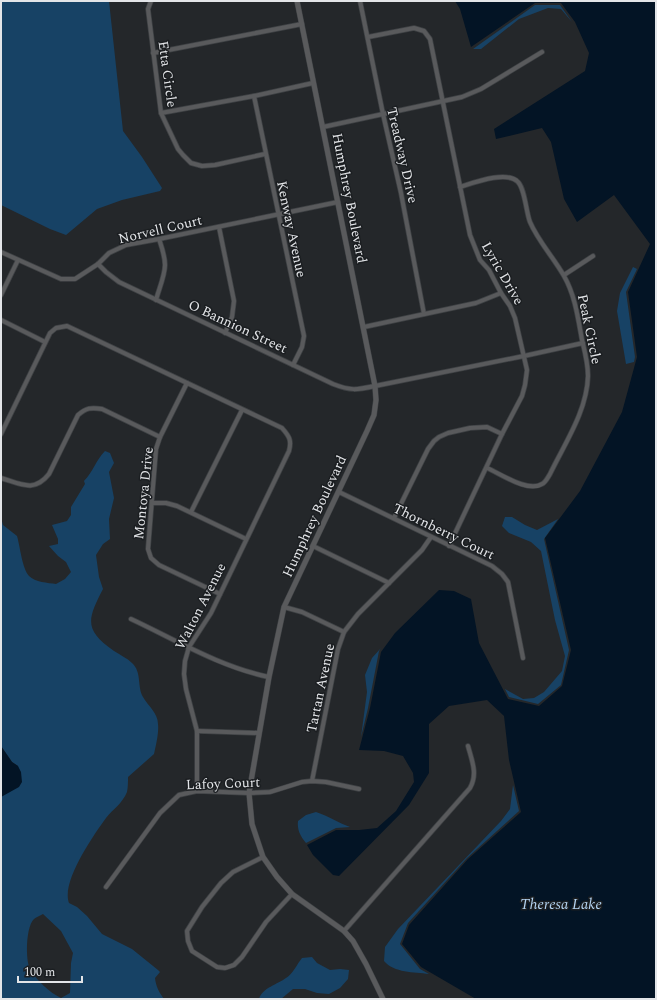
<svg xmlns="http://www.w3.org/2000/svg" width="657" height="1000" font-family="Spectral,serif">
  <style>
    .green { fill: #174265; fill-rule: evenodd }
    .water { fill: #031425 }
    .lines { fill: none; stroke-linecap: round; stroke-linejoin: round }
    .minor-casing { stroke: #3f4245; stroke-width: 5.5 }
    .tertiary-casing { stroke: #3f4245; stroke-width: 6 }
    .minor { stroke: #595a5c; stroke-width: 4 }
    .tertiary { stroke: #595a5c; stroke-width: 5 }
    .labels { text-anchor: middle; stroke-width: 3; stroke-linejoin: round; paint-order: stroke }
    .street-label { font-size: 14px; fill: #e3e5e8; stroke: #1b1e21 }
    .water-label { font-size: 15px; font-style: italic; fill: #b3d3f1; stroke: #1b1e21 }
  </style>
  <rect width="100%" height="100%" fill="#24272a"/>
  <!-- green -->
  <g class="green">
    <path d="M1,1H109L123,131L142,157L162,188L160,191L122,200L97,209L66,235L50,229L1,205Z"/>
    <path d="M535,5H560L572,22L561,9L548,8L519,19L481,49H473Z"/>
    <path d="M633,267L637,269L626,292L635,357L634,362L626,364L617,311L620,293Z"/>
    <path d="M105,451L110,453L114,463L109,472L114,498L109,519L110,539L103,544L96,555L99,577L103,589C87,620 84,630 114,651C120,655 127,658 132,663C142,672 137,687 143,697C148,706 158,713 158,724C159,733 156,745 154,754L128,777C128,782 128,787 127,792C122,804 113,809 106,818C93,836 61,882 69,903L77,907L87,916L102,934L132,949L158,970L160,972L155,978C156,987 159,992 164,999H1V797L8,792L18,766L12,762L1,746V518L3,525L17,536C20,546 22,568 29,576C35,582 48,583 56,584L65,579L71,572L66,562L58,556L49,546L58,544V539L52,525L67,521L71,515V507L85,484L84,481C93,472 96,460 105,451ZM43,914L61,931L73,953L71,963L70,993L61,998C49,992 37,981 30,969C25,960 26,926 34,919C36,917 40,916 43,914Z"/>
    <path d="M505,517H512L525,525L537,530L558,519L544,539L569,650L561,685L538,704L509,697L505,689L523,699L534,698L544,692L562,671L565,656L555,620L541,551L531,542L509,533L502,526Z"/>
    <path d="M381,648L379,651L368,708L361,737L367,692L365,675L372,658Z"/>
    <path d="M513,785L519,811L467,858L408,923L400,944L420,969L429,974C414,972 394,973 384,961L385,947L398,929L501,821L510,809Z"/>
    <path d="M316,812C329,816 338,823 350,827L336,828L306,843C300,836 297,829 298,821L306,815Z"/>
    <path d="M312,957L317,963L330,970L340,969L349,970L348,979L340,988L329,994L317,993L305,989H293L281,999H259C262,988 278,984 286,978C293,974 297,964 302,958Z"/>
  </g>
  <!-- water -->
  <g class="water">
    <path d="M455,1H656V999H476L421,967L402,944L409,925L468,859L521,812L509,760L504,716L487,700L449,706L429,724V773L409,805L339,876L333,875L313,855L307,845L336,830H359L377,828L396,811L414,782L413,773L403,756L384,751L359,750L370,708L381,652L395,633L439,590L454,591L471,599L479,643L508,699L539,706L562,686L571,650L545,538L580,491L622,412L637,357L628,292L650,244L614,195L577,222L564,199L551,142L542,128L496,139L494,129L585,71L589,53L575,22L561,3H535L471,47L460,9Z"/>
    <path d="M1,746L12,762L18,766L21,772L22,782L19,787L1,797Z"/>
  </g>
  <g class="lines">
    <!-- minor casing -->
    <g class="minor-casing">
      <g id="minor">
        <path d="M151,1L148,9L161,113L178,149L183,155L191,163L202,166L215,165L265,154"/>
        <path d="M360,1L383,114L401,193L424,314"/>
        <path d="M368,37L414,28L424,31L430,39L470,235L480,260L489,270L501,293L510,306L515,318L527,370L525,385L522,396L502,434L449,546"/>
        <path d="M153,53L302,24"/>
        <path d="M254,96L304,336L302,347L293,365"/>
        <path d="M161,113L254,96L313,83"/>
        <path d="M323,127L462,97L481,89L542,52"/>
        <path d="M460,187C473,183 507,170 518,182C525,189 526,212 530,222C538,241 554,258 564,276C575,295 578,318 582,340C585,352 588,363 588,376C587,411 565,443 550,474C548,477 546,482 542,484C528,493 501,474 487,468"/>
        <path d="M219,227L234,301L232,317L225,333"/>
        <path d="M1,252L61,279H75L98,264L109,253L126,245L159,239L338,202"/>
        <path d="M98,264L106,272L119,282L333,384C351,391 356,390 375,386L524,356L583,343"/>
        <path d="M564,275L593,256"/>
        <path d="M1,295L18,260"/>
        <path d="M156,300C159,289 165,275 165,265C165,256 162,248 159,239"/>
        <path d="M1,320L45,342"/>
        <path d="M364,327L476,303L501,293"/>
        <path d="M187,383L160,437L156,449L148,549L151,558L159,565L220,594"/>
        <path d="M1,434L50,333L56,328L67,326L282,428C289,436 292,440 289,451L211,613L189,647L185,661L184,674L186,689L197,731V791"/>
        <path d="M1,478C21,484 34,493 49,474L78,415C86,408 91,407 102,409L160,437"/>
        <path d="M339,492L492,566L502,574L508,582L523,658"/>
        <path d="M152,503H166L177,506L246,539"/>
        <path d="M191,512L242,410"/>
        <path d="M394,518L428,449L434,441L439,437L448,433L470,428L487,427L502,434"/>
        <path d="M313,546L389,583"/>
        <path d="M284,607L302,612L344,632"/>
        <path d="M131,619C176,640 220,667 269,677"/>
        <path d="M197,731L258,733"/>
        <path d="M312,781L338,649L344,632L358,614L422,550L431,537"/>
        <path d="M263,857L233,872L221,883L202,907L187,931L188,941L192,951L217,967L225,968L234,965L242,957L266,922L292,894"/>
        <path d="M106,887L160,813L179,795L197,791L249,793L270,792L302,782L312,781L326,782L359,789"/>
        <path d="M344,931L470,788C478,774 472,761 468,746"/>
      </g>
    </g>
    <!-- tertiary casing -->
    <g class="tertiary-casing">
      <path id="tertiary" d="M297,1L375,386L376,400L374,415L367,431L284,607L269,677L249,793L252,824L263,857L277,877L292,894L344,931L353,941L366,964L383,999"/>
    </g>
    <!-- minor -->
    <use href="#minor" class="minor"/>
    <!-- tertiary -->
    <use href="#tertiary" class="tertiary"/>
  </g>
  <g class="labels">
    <!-- street labels -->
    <g class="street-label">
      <text transform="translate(168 74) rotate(82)" y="5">Etta Circle</text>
      <text transform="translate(403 155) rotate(77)" y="5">Treadway Drive</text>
      <text transform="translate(350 198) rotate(79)" y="5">Humphrey Boulevard</text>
      <text transform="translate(160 229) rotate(-13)" y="5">Norvell Court</text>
      <text transform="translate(292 229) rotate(78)" y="5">Kenway Avenue</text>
      <text transform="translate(503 273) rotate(60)" y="5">Lyric Drive</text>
      <text transform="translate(238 326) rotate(25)" y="5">O Bannion Street</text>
      <text transform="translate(590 329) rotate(78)" y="5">Peak Circle</text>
      <text transform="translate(143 493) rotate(-84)" y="5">Montoya Drive</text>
      <text transform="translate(314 516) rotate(-65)" y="5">Humphrey Boulevard</text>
      <text transform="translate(444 531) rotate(26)" y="5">Thornberry Court</text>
      <text transform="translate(200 606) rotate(-63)" y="5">Walton Avenue</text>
      <text transform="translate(320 688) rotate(-78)" y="5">Tartan Avenue</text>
      <text transform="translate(223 783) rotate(-2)" y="5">Lafoy Court</text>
    </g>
    <!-- water labels -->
    <g class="water-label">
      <text x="561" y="909">Theresa Lake</text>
    </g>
  </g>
  <!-- border -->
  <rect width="657" height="1000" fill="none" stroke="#e3e5e8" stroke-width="4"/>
  <!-- scale -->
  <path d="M18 976v6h64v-6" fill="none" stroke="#e3e5e8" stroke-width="2"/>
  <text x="24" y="976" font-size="12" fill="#e3e5e8" stroke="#1b1e21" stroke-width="3" paint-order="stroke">100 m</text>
</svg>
